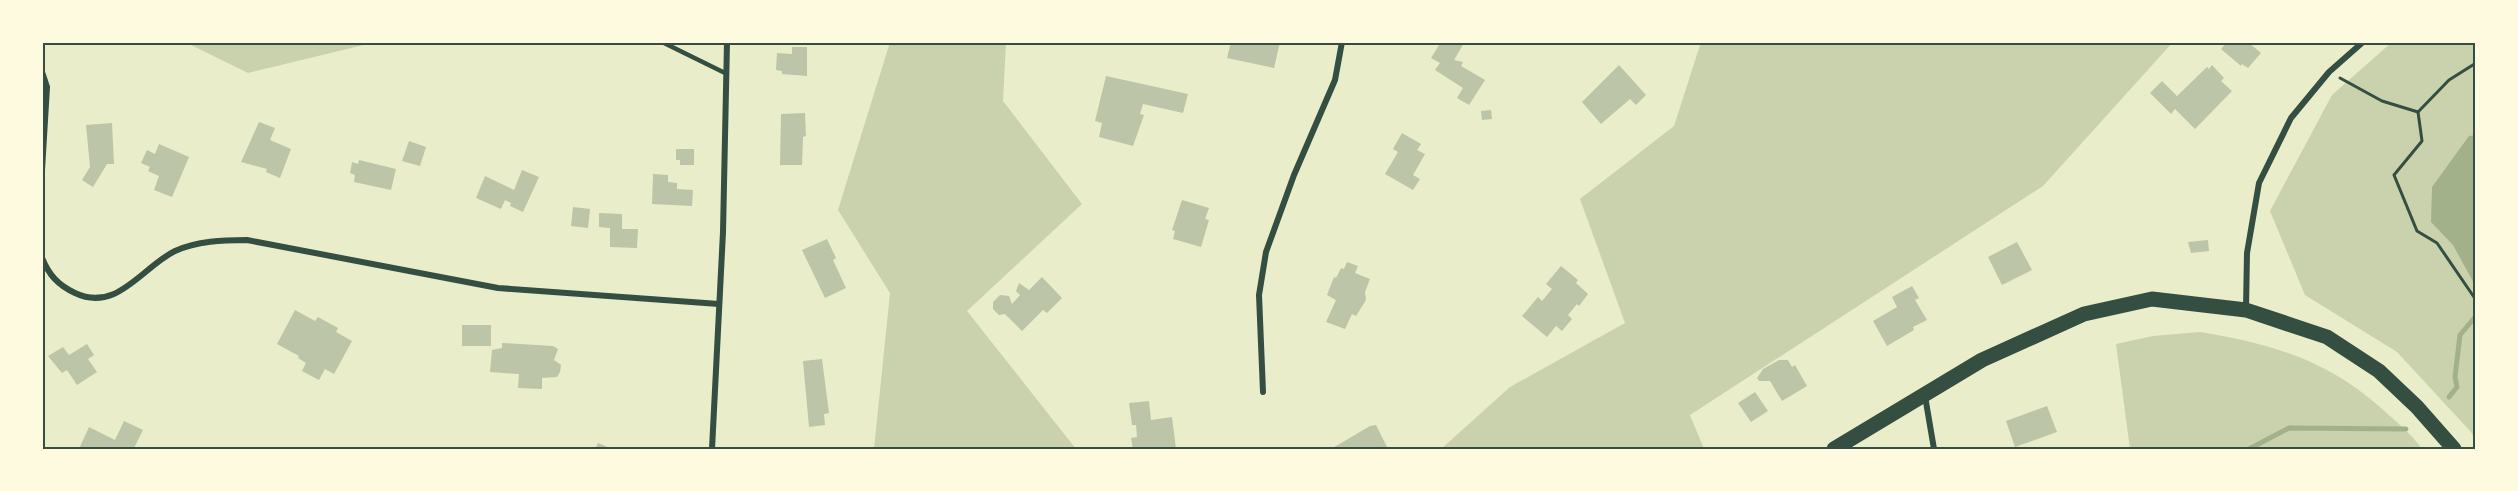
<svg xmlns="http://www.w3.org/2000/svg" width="2518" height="491" font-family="'Alegreya Sans',sans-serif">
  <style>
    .green { fill: #cad2ad }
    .water { fill: #a3b18a }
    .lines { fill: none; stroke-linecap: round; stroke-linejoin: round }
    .stream { stroke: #a3b18a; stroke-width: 5 }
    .building { fill: #bcc5a7 }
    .path { stroke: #344e41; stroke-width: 3 }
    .service { stroke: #344e41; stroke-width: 4.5 }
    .minor { stroke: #344e41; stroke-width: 6 }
    .primary { stroke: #344e41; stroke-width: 15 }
    .neatline { fill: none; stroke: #344e41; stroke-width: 2 }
  </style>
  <rect width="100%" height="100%" fill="#e9edc9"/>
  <!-- green -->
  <g class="green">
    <path d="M185,42H376L248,73Z"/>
    <path d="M890,42H1006L1003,101L1082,204L967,311L1076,449H874L890,293L838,210Z"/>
    <path d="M1701,42H2173L2043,186L1690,415L1704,449H1441L1510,387L1625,323L1580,199L1674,126Z"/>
    <path d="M2392,42H2476V441L2471,432L2397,352L2305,295L2270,211L2332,95Z"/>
    <path d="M2200,332C2277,345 2331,361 2390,416C2401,426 2413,436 2422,449H2130L2116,344L2153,336Z"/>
  </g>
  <!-- water -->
  <path class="water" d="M2476,135V287L2453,245L2431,222L2432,187L2469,136Z"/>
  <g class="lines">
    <!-- stream -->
    <g class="stream">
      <path d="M2449,397L2457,387L2455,377L2460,335L2476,316"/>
      <path d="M2249,449L2289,428L2406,429"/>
    </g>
  </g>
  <!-- building -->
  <g class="building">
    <path d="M1231,42H1280L1274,68L1227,58Z"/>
    <path d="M1441,42L1464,43L1454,60L1463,62L1461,66L1485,80L1469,105L1457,98L1463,88L1435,70L1440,63L1431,58Z"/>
    <path d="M2227,42H2248L2261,53L2248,68L2242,64L2241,66L2221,49Z"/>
    <path d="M792,47H807V76L782,74V71L776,70L777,53L792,54Z"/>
    <path d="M1619,65L1646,95L1636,105L1630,99L1601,124L1582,102Z"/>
    <path d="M2212,65L2224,78L2221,81L2232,91L2195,129L2175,109L2171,114L2150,93L2162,81L2177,96L2207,67L2209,69Z"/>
    <path d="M1106,76L1188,94L1183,113L1143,104L1140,114L1144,115L1133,146L1099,137L1102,123L1095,121Z"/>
    <path d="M1491,110L1492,119L1482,120L1481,111Z"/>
    <path d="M805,113L806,136L803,137L802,165H780L781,114Z"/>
    <path d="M259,122L275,128L270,140L291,149L280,178L266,172L267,169L241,162Z"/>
    <path d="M112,123L114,164H107L93,187L82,180L90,167L86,125Z"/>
    <path d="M1402,133L1421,144L1417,150L1425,154L1413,175L1420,179L1413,190L1385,174L1398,152L1393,149Z"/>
    <path d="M409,141L426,147L420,166L402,161Z"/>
    <path d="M159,144L189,157L172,197L154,190L159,176L148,171L150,167L141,163L147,150L155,154Z"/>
    <path d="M676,149H694V165H680V160H676Z"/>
    <path d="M359,160L396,169L391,190L354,182L355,175L350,173L352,162L358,164Z"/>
    <path d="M522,170L539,177L523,212L510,206L511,203L505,200L501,209L476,198L485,176L514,190Z"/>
    <path d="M653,174L668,175V182L677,183V189L693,190L692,206L652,204Z"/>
    <path d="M1182,200L1209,208L1205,219L1209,220L1201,247L1173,239L1175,231L1172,230Z"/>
    <path d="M573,207L590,209L588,228L571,226Z"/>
    <path d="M599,213L622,214V229H638L637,248L610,247V228L599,227Z"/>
    <path d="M827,239L836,258L833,260L846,288L825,298L802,250Z"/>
    <path d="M2208,240L2209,251L2191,253L2188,242Z"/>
    <path d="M2017,242L2032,270L2002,285L1988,257Z"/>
    <path d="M1347,262L1358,266L1355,273L1370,279L1365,292L1366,300L1356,316L1352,314L1345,329L1326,322L1336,300L1327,295L1334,277L1336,278L1341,268L1344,269Z"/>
    <path d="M1561,266L1578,280L1576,283L1588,294L1579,306L1577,304L1568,315L1572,319L1562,331L1556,326L1547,337L1522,316L1538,297L1542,301L1552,289L1546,284Z"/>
    <path d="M1042,277L1062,298L1047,313L1043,310L1022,331L1005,314L999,315L993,309V302L1000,295L1009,296L1012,304L1020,295L1016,291L1019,283L1029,290Z"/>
    <path d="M1912,286L1919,298L1915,300L1927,320L1913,327L1914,330L1887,346L1873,321L1897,307L1892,297Z"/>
    <path d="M295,310L315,321L318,317L338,328L336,332L352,341L334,374L325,369L319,380L302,371L306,363L298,358L299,356L277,344Z"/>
    <rect x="462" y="325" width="29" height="21"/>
    <path d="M502,343L553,346L558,349L554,360L561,365L560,372L557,377L542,378V389L518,388L519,374L490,372L492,350L502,348Z"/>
    <path d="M87,344L94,355L88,359L97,372L77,385L67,370L62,373L48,356L63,347L69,355Z"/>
    <path d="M822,359L829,413L824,414L825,425L809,427L803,361Z"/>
    <path d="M1779,360H1788L1792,367L1795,365L1807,386L1782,401L1770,381H1759L1757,378L1763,369Z"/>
    <path d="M1755,392L1768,411L1751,422L1738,403Z"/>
    <path d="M1149,401L1151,420L1172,417L1176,449H1133L1131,438L1137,437L1136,425H1132L1129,403Z"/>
    <path d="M2047,406L2057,432L2015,447L2006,421Z"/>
    <path d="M124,421L143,430L134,448L79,449L89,427L115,440Z"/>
    <path d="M1376,425L1388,449H1331L1370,426Z"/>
    <path d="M598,443L612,449H595Z"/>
  </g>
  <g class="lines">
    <!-- path -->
    <g class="path">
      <path d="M2476,63L2449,80L2418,112L2422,141L2394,175L2417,231L2437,243L2476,300"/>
      <path d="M2340,78L2382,101L2418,112"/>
    </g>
    <!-- service -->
    <path class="service" d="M662,42L725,73"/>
    <!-- minor -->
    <g class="minor">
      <path d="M42,72L47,87L42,170"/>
      <path d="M42,258C49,275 58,285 75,293C117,313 142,267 175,251C197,241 223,240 247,240L498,288L719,304"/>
      <path d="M2246,309L2247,253L2259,183L2291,118L2329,72L2363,42"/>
      <path d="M1263,392L1259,295L1266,252L1294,175L1335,80L1342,42"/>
      <path d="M1925,396L1934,449"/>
      <path d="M712,449L723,232L727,42"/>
    </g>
    <!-- primary -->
    <path class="primary" d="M1834,449L1982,360L2084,314L2152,299L2246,310L2327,337L2379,371L2417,407L2454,449"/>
  </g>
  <!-- border -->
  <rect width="2518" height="491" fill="none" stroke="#fefae0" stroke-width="87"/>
  <rect x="44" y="44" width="2430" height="404" class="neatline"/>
</svg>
